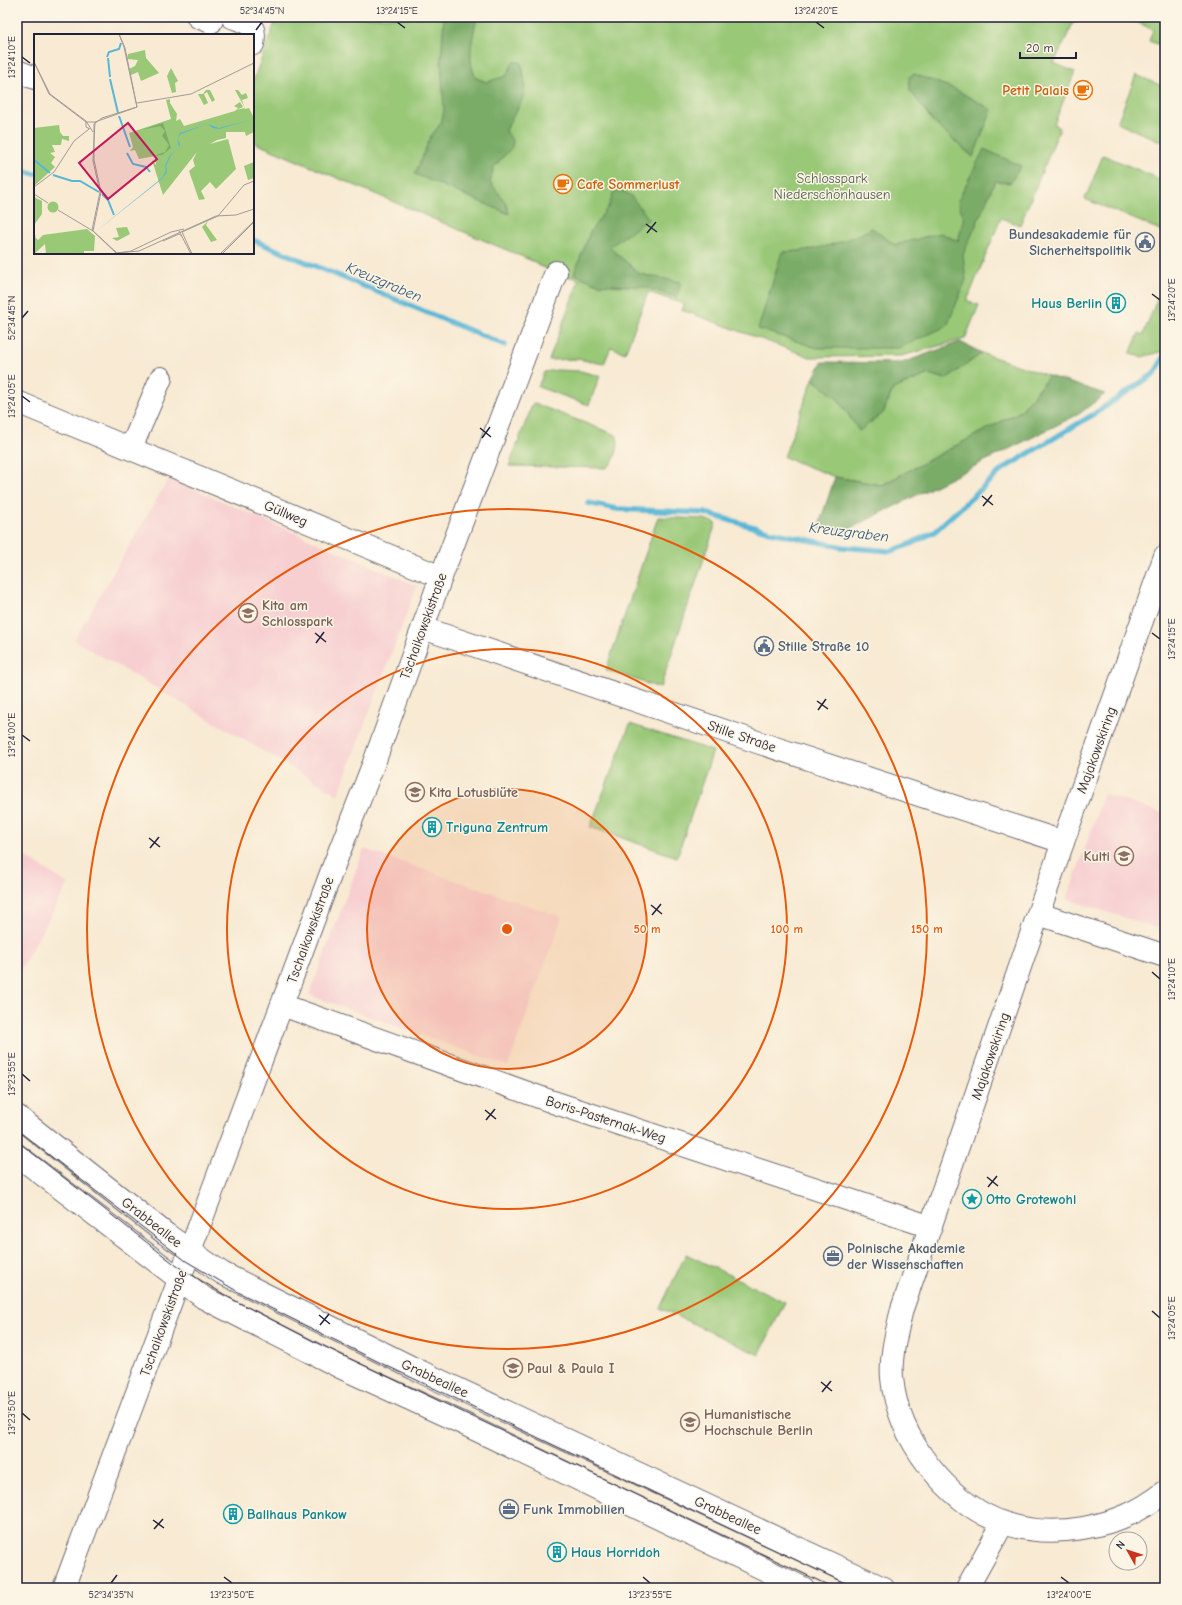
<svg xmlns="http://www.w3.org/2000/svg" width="1182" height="1605" font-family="'Comic Neue',sans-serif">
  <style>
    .built { fill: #f7cfd1 }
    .green { fill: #99c877; stroke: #5e7559 }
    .forest { fill: #7aac68; stroke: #4e6752 }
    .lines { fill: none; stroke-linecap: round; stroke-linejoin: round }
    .stream { stroke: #58b6d6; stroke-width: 5.5 }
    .minor-casing { stroke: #6d6870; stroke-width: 24 }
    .major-casing { stroke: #6d6870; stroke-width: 24 }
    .minor { stroke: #fff; stroke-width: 22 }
    .major { stroke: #fff; stroke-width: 22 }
    .tram { stroke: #22223b; stroke-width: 1 }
    .ticks { fill: none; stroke: #22223b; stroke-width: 1.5 }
    .ring { fill: none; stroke: #e8590c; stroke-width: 2 }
    .labels { text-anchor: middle; stroke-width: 3; stroke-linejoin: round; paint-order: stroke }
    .food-label { font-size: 14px; font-weight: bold; fill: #c56008; stroke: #fcf5e5; text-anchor: end }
    .park-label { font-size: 14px; fill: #4c5c50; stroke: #fcf5e5 }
    .service-label { font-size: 14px; font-weight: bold; fill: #4e5e75; stroke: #fcf5e5; text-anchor: start }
    .culture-label { font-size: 14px; font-weight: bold; fill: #0d838f; stroke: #fcf5e5; text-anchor: start }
    .street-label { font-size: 14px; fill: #22223b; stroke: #fcf5e5 }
    .education-label { font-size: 14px; font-weight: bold; fill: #785e54; stroke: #fcf5e5; text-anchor: start }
    .water-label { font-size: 15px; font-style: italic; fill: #355671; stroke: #fcf5e5 }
    .inset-river { fill: none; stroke: #58b6d6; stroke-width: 2 }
    .inset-road { fill: none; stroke: #a29a96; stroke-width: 1 }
    .view { fill: #c2185b; fill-opacity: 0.15; stroke: #c2185b; stroke-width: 2 }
    .inset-edge { fill: none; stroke: #22223b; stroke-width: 2 }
    .centre { fill: #e8590c; stroke: #fcf5e5; stroke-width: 2 }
    .ring-label { font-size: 12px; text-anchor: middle; font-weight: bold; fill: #e8590c; stroke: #fcf5e5; stroke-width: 3; stroke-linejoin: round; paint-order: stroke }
    .neatline { fill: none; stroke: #22223b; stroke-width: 1.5 }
    .ticks-label { font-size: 10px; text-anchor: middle; fill: #22223b }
  </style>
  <rect width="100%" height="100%" fill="#fcf5e5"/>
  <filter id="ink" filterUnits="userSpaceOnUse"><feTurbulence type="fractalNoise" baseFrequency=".025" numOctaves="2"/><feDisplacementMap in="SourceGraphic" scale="8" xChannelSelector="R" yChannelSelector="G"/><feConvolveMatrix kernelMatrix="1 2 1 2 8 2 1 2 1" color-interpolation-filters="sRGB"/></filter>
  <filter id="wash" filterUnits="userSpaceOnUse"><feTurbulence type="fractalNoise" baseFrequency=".012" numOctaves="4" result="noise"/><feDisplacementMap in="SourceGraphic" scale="16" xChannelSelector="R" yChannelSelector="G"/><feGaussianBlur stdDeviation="0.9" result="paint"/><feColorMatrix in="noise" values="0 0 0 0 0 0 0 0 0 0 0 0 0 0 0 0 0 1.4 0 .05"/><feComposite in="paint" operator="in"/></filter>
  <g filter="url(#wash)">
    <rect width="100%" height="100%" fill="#f8ead3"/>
    <!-- built -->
    <g class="built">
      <path d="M169,478L417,586L338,795L74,640Z"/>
      <path d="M1104,794L1165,814V921L1162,930L1067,899Z"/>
      <path d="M364,849L562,917L508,1066L309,995Z"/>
      <path d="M17,851L68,884L17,976Z"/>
    </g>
    <!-- green -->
    <g class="green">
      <path d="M277,17H1076L1054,63L1075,72L1054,124L1060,128L1020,225L1001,218L967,301L979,305L965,339L901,356L810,357L682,310L684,304L648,292L625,353L611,347L604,364L577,359L549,360L579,280L537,265V263L253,142V81Z"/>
      <path d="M1127,17H1165V47L1149,41L1153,30Z"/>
      <path d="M1136,75L1165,87V143L1117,123Z"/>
      <path d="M1103,155L1165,181V232L1085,199Z"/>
      <path d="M1164,282L1165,351L1141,357L1130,354L1139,333L1143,335Z"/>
      <path d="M982,353L1049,376L1021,411L882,485L835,477L784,457L813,379L838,399L859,430L883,413L893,389L929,374L946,379Z"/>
      <path d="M557,370L580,371L600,376L589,405L538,387L544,372Z"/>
      <path d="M533,403L616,435C621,443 615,464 606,468L509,466Z"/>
      <path d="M658,517L704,519L716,523L660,688L606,670Z"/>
      <path d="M630,724L713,751L677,857L590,827Z"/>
      <path d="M686,1254L785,1302L759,1355L660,1308Z"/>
    </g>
    <!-- forest -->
    <g class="forest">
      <path d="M444,17H477C473,37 466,59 476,78L487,82L506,76L513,62H520C523,67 523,70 524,76C528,102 514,109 506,131L513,142L512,147L494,167L490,182L506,203L509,214L415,174L431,136L441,123L444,111L441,61Z"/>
      <path d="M914,74L955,89L992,110L973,157L933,122L910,90L909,77Z"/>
      <path d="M984,149L1021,166L1010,183L995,181L963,255L966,280L947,326L899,348H817L758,329L782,252C814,251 843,244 872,228L895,245L940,233L958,241L964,219L958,201Z"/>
      <path d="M616,187L631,196L649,219L609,247L640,274L681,282L677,297L643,287L598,284L574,274L590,232L608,207Z"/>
      <path d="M960,342L982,353L946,379L929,374L893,389L883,413L859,431L838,399L813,379L822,362L902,363Z"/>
      <path d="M1049,376L1105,394L1079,414L845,531L818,528L835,477L882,485L1021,411Z"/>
    </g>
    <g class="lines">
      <!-- stream -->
      <g class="stream">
        <path d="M17,168L35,174"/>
        <path d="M253,240L505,345"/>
        <path d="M588,503L617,509L705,513L771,532L842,547L891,551L908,545L934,532L1003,469L1094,414L1154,374L1165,356"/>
      </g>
    </g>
  </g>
  <g filter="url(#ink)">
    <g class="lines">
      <!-- minor casing -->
      <g class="minor-casing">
        <g id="minor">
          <path d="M198,17L211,22L213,17"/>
          <path d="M232,17C249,24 257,24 253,44"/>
          <path d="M17,71L35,78"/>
          <path d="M17,402L441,577"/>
          <path d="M131,448L161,378"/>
          <path d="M1165,556L1063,842L902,1309C897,1331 890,1355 892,1378C895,1410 909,1440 929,1466C969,1517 1018,1539 1083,1528C1116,1522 1138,1513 1165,1492"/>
          <path d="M423,628L760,743L1063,842"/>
          <path d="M1039,914L1165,956"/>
          <path d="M282,1005L553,1102L931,1227"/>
          <path d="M64,1588L334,865L375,760L441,577L556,272"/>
          <path d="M967,1588L1003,1523"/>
        </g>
      </g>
      <!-- major casing -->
      <g class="major-casing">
        <g id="major">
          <path d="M17,1116L166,1234L222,1273L415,1369L883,1588"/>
          <path d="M17,1155L204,1298L340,1367L458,1421L803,1588"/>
        </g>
      </g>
      <!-- minor -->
      <use href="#minor" class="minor"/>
      <!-- major -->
      <use href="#major" class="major"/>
      <!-- tram -->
      <g class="tram">
        <path d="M17,1130L186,1261L240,1293L385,1365L855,1588"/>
        <path d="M17,1141L177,1266L230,1298L319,1344L834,1588"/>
      </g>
    </g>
  </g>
  <!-- ticks -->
  <path class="ticks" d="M397,22L405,28M816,22L824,28M256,30L262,22M22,57L30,63M646,224L657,232M647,233L656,222M1152,294L1160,300M22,318L28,311M22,396L30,402M480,428L491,437M482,438L490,427M982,496L993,505M983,506L992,495M315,633L326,642M1152,633L1160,639M316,643L324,632M817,701L828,709M818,710L826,699M22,735L30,741M149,838L160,847M150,848L159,837M651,905L662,914M652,915L661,904M1152,972L1160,979M22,1074L30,1081M485,1110L496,1119M486,1120L495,1109M987,1177L998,1186M988,1187L997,1176M1152,1311L1160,1318M319,1315L330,1324M320,1325L329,1314M821,1382L832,1391M822,1392L831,1381M22,1413L30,1420M153,1520L164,1528M154,1529L163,1519M224,1577L232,1583M643,1577L650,1583M1061,1577L1069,1583M111,1583L117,1575"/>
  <!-- distance rings -->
  <circle cx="507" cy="929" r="140" fill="#e8590c" fill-opacity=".12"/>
  <g class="ring">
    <circle cx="507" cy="929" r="140"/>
    <circle cx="507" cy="929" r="280"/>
    <circle cx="507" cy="929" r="420"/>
  </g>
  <!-- icons -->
  <defs>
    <g id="cafe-ring" transform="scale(1)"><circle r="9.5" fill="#fcf5e5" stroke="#e8710a" stroke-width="1.5"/><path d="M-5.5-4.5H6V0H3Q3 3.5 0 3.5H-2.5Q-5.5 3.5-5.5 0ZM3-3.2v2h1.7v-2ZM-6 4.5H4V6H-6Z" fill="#e8710a"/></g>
    <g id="civic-ring" transform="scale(1)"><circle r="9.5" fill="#fcf5e5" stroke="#5c6f8a" stroke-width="1.5"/><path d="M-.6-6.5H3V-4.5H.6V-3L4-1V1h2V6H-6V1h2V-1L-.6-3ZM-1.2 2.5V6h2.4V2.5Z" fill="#5c6f8a"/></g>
    <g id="building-ring" transform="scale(1)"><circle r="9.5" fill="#fcf5e5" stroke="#0f9aa8" stroke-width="1.5"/><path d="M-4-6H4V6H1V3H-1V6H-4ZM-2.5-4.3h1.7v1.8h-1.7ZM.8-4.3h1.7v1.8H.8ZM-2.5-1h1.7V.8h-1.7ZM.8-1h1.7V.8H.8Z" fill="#0f9aa8"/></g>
    <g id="school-ring" transform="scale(1)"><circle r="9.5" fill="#fcf5e5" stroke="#8d6e63" stroke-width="1.5"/><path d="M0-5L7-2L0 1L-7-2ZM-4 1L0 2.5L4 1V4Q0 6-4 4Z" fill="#8d6e63"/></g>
    <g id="sight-ring" transform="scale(1)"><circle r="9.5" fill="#fcf5e5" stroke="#0f9aa8" stroke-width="1.5"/><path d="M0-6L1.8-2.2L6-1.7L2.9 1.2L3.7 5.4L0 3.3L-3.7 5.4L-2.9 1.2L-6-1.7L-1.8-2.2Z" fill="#0f9aa8"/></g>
    <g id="office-ring" transform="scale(1)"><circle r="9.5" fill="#fcf5e5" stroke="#5c6f8a" stroke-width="1.5"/><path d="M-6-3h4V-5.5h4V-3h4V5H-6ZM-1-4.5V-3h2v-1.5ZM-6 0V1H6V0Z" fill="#5c6f8a"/></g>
    <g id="university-ring" transform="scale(1)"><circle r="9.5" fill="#fcf5e5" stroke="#8d6e63" stroke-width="1.5"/><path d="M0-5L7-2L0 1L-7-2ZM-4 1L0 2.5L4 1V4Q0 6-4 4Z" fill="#8d6e63"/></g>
  </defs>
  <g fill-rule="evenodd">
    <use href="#cafe-ring" x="1083" y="90"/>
    <use href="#cafe-ring" x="563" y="184"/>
    <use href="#civic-ring" x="1145" y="242"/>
    <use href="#building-ring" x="1116" y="303"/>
    <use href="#school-ring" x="248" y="613"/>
    <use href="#civic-ring" x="764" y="646"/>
    <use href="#school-ring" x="415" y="792"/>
    <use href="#building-ring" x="432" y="827"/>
    <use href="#school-ring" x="1124" y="856"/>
    <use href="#sight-ring" x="972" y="1199"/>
    <use href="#office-ring" x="833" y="1256"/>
    <use href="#school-ring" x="513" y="1368"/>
    <use href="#university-ring" x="690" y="1422"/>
    <use href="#office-ring" x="509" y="1509"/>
    <use href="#building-ring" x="233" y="1514"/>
    <use href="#building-ring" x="557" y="1552"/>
  </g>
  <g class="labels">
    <!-- food labels -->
    <g class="food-label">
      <text x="1069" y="95">Petit Palais</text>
      <text x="577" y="189" text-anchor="start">Cafe Sommerlust</text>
    </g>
    <!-- park labels -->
    <g class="park-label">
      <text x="832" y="183">Schlosspark<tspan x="832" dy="16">Niederschönhausen</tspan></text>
    </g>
    <!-- service labels -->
    <g class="service-label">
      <text x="1131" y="239" text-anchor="end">Bundesakademie für<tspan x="1131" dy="16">Sicherheitspolitik</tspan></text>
      <text x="778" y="651">Stille Straße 10</text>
      <text x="847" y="1253">Polnische Akademie<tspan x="847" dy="16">der Wissenschaften</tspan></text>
      <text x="523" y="1514">Funk Immobilien</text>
    </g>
    <!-- culture labels -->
    <g class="culture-label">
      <text x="1102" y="308" text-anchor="end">Haus Berlin</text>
      <text x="446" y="832">Triguna Zentrum</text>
      <text x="986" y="1204">Otto Grotewohl</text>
      <text x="247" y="1519">Ballhaus Pankow</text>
      <text x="571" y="1557">Haus Horridoh</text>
    </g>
    <!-- street labels -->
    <g class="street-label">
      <text transform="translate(286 513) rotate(23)" y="5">Güllweg</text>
      <text transform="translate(423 626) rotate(-70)" y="5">Tschaikowskistraße</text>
      <text transform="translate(742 736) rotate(19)" y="5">Stille Straße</text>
      <text transform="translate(1096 750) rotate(-70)" y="5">Majakowskiring</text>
      <text transform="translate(310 930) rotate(-70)" y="5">Tschaikowskistraße</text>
      <text transform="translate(990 1056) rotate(-71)" y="5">Majakowskiring</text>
      <text transform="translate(606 1119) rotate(18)" y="5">Boris-Pasternak-Weg</text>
      <text transform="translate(152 1222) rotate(38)" y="5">Grabbeallee</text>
      <text transform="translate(163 1323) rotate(-70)" y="5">Tschaikowskistraße</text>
      <text transform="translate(435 1378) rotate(25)" y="5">Grabbeallee</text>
      <text transform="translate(728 1515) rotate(25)" y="5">Grabbeallee</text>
    </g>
    <!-- education labels -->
    <g class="education-label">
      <text x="262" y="610">Kita am<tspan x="262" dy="16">Schlosspark</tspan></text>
      <text x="429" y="797">Kita Lotusblüte</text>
      <text x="1110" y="861" text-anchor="end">Kulti</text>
      <text x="527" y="1373">Paul &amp; Paula I</text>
      <text x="704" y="1419">Humanistische<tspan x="704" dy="16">Hochschule Berlin</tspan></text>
    </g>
    <!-- water labels -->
    <g class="water-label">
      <text transform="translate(384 282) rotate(23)" y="5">Kreuzgraben</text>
      <text transform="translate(849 532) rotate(7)" y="5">Kreuzgraben</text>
    </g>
  </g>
  <!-- overview -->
  <g transform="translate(34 34)">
    <rect width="220" height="220" fill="#f8ead3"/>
    <path d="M111,16L112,24L125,39L107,47L104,38L97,41L95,35L101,32L104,26L93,25L94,20ZM137,34L144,47L141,49L142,58L138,59L133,42ZM172,56H176L181,66L178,68L173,58L170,60L174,69L170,71L164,60H169ZM201,56H204L208,61L212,59L214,64L208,66L211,75L215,74L220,84V98L212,102L211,98H192V104L183,106L176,110L194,105L202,135L182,155L176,148L167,157L171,165L165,166L155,137L161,132L159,126L163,118L129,161L118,126L122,131L121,122L105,125L101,116L96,117L99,113L95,99L137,85L132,66L136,65V69L143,80L142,87L146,85L150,92L201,77L204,74L200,72L206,68L209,73L202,76L211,74ZM25,91L26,98L29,102H35V107L28,105L27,111H18L21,118L16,119L21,123L17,129L21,133L0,152V94ZM220,128V144L214,146L210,132ZM0,163L8,167V180L0,191ZM13.5 173a5.5 5.5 0 1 1 11 0a5.5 5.5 0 1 1-11 0ZM174,187L172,191L183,206L177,208L168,193ZM93,193L96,200L83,207L78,204L85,203L82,194ZM53,195L61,202L60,217H50V220H12L11,210L0,220V203L3,200L1,203L4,206L9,201Z" fill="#99c877"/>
    <path d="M129,89L137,114L128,121L119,122L131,118L135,111L128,102L131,97L126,92L107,96Z" fill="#7aac68"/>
    <path d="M220,85L185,95L179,94L173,90L147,100L143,104L146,110L145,114L137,121L132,132L133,138L128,145L61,198L128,144L132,137L131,132L136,121L145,114L143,104L146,99L173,90L185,94Z" fill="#58b6d6"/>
    <path class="inset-river" d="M73,23L75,18L85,15L87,9M74,24L76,43M76,45L84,79M85,82L96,113M93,119L99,130L112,133L116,138M0,126L16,139M19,141L38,147H46L65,158M68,160L74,166L80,181"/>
    <path class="inset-road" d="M85,0L90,13L103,73L68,84L60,90V126L67,158L59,197L83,219L98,217M0,28L15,60L52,88M0,28L16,60L52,87L59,98M103,69L157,60L220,29M61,88L59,127L66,158L58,196L82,219L105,217L182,182L202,181L220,175M61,88L103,73L91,14L85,0M56,95L52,93V88H61M0,153L20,138L40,107L55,95M0,160L14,169M24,176L59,197M145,197L157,220M129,207L145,200L148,202M97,217L137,198L150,195M158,220L148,198L184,182L210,151L220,147M186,220L220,187M188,220L220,188"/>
    <path class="view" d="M94,89L123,125L74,165L45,129Z"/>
    <rect width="220" height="220" class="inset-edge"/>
  </g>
  <circle cx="507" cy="929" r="6" class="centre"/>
  <g class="ring-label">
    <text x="647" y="933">50 m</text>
    <text x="787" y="933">100 m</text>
    <text x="927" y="933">150 m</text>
  </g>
  <!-- margin -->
  <rect width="1182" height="1605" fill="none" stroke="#fcf5e5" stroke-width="44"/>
  <!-- north arrow -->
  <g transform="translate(1128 1551) rotate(309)"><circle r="19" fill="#fcf5e5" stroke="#a5a1a1"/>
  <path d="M0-3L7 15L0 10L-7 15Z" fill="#c8321e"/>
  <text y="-6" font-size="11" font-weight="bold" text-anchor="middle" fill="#22223b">N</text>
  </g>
  <!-- scale -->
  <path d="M1020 52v6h56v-6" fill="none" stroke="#22223b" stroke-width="2"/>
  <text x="1026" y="52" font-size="12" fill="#22223b" stroke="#fcf5e5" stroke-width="3" paint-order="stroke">20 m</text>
  <rect x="22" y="22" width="1138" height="1561" class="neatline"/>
  <g class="ticks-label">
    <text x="262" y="14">52°34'45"N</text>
    <text x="397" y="14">13°24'15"E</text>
    <text x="816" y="14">13°24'20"E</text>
    <text transform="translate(11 57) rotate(-90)" y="4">13°24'10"E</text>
    <text transform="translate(1171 300) rotate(-90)" y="4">13°24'20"E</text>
    <text transform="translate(11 318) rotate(-90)" y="4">52°34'45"N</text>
    <text transform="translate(11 396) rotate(-90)" y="4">13°24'05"E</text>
    <text transform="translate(1171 639) rotate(-90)" y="4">13°24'15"E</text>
    <text transform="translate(11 735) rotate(-90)" y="4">13°24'00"E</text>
    <text transform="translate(1171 979) rotate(-90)" y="4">13°24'10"E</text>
    <text transform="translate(11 1074) rotate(-90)" y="4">13°23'55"E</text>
    <text transform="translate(1171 1318) rotate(-90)" y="4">13°24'05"E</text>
    <text transform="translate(11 1413) rotate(-90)" y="4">13°23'50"E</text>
    <text x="111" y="1598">52°34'35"N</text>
    <text x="232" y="1598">13°23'50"E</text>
    <text x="650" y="1598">13°23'55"E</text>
    <text x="1069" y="1598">13°24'00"E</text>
  </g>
</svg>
